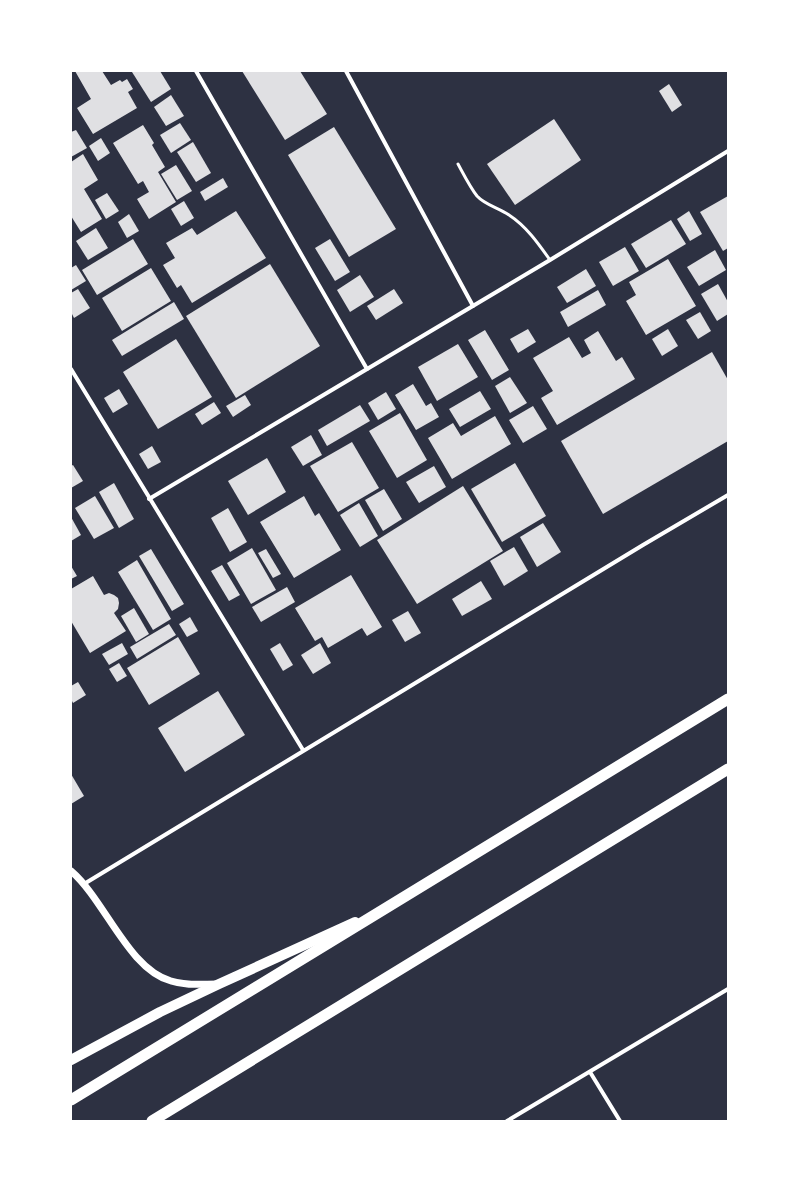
<svg xmlns="http://www.w3.org/2000/svg" width="799" height="1192" font-family="Barlow,sans-serif">
  <style>
    .building { fill: #e0e0e3 }
    .lines { fill: none; stroke-linecap: round; stroke-linejoin: round }
    .service { stroke: #fff; stroke-width: 3 }
    .minor { stroke: #fff; stroke-width: 4 }
    .tertiary { stroke: #fff; stroke-width: 7 }
    .primary { stroke: #fff; stroke-width: 10 }
    .trunk { stroke: #fff; stroke-width: 11 }
  </style>
  <rect width="100%" height="100%" fill="#2d3142"/>
  <!-- building -->
  <g class="building">
    <path d="M75,71H102L111,85L120,80L122,82L127,79L133,89L128,92L137,108L93,134L77,108L91,99Z"/>
    <path d="M133,71H160L171,89L151,102L132,72Z"/>
    <path d="M242,71H300L327,114L285,140Z"/>
    <path d="M669,84L682,105L672,112L659,91Z"/>
    <path d="M171,95L184,116L166,126L154,107Z"/>
    <path d="M554,119L581,160L515,205L487,164Z"/>
    <path d="M180,123L191,140L171,153L160,135Z"/>
    <path d="M143,125L154,143L152,145L165,167L158,172L176,202L149,219L137,199L149,192L143,181L138,184L113,143Z"/>
    <path d="M334,127L396,229L349,257L288,155Z"/>
    <path d="M76,130L87,148L71,157V132Z"/>
    <path d="M101,138L110,153L98,161L89,146Z"/>
    <path d="M193,142L211,173L196,182L177,152Z"/>
    <path d="M83,154L98,180L84,189L102,219L81,232L71,216V162Z"/>
    <path d="M176,165L192,191L177,200L161,174Z"/>
    <path d="M223,178L228,187L205,201L200,192Z"/>
    <path d="M107,193L119,211L106,219L95,200Z"/>
    <path d="M728,196V248L723,251L700,212Z"/>
    <path d="M184,201L194,218L181,226L171,209Z"/>
    <path d="M236,211L266,258L192,303L181,285L177,288L163,265L175,258L166,243L192,228L197,235Z"/>
    <path d="M689,211L702,234L690,241L677,219Z"/>
    <path d="M129,214L139,231L127,238L118,222Z"/>
    <path d="M671,220L686,244L646,268L631,244Z"/>
    <path d="M96,228L108,248L88,260L76,241Z"/>
    <path d="M133,239L148,264L97,295L82,270Z"/>
    <path d="M330,239L350,272L335,281L315,248Z"/>
    <path d="M625,247L639,271L613,286L599,262Z"/>
    <path d="M715,250L726,270L699,286L687,267Z"/>
    <path d="M668,259L696,306L646,335L626,301L636,295L629,282Z"/>
    <path d="M270,264L320,346L236,398L186,316Z"/>
    <path d="M76,265L86,281L71,290V268Z"/>
    <path d="M151,268L171,301L122,331L102,298Z"/>
    <path d="M586,269L596,286L567,303L557,287Z"/>
    <path d="M360,275L374,297L350,312L337,290Z"/>
    <path d="M718,284L728,302V314L717,321L701,294Z"/>
    <path d="M78,289L90,308L74,318L71,312V293Z"/>
    <path d="M394,289L403,303L376,320L367,306Z"/>
    <path d="M598,290L606,305L568,327L560,312Z"/>
    <path d="M174,302L184,319L122,356L112,340Z"/>
    <path d="M700,312L711,331L698,339L686,320Z"/>
    <path d="M528,329L536,342L518,353L510,339Z"/>
    <path d="M668,329L678,346L662,356L652,339Z"/>
    <path d="M485,330L509,370L492,380L468,340Z"/>
    <path d="M598,331L616,361L622,357L635,379L557,425L541,398L553,391L533,358L569,337L582,358L591,353L584,340Z"/>
    <path d="M176,339L212,397L158,429L123,372Z"/>
    <path d="M458,344L478,377L437,401L418,367Z"/>
    <path d="M712,352L728,380V441L603,514L561,441Z"/>
    <path d="M510,377L527,403L510,413L495,386Z"/>
    <path d="M413,384L426,406L431,403L439,417L416,430L395,395Z"/>
    <path d="M119,389L128,404L113,413L104,398Z"/>
    <path d="M480,391L491,409L460,427L449,409Z"/>
    <path d="M386,392L396,409L378,420L368,403Z"/>
    <path d="M245,395L251,405L233,417L226,406Z"/>
    <path d="M214,402L221,413L202,425L195,414Z"/>
    <path d="M360,405L370,421L327,446L318,430Z"/>
    <path d="M533,406L547,429L523,443L509,420Z"/>
    <path d="M400,413L427,460L397,478L369,431Z"/>
    <path d="M495,416L511,444L452,479L428,438L453,423L461,436Z"/>
    <path d="M311,435L322,455L303,466L291,447Z"/>
    <path d="M352,442L379,488L338,512L310,466Z"/>
    <path d="M152,446L161,462L148,469L139,454Z"/>
    <path d="M267,458L286,492L248,515L228,481Z"/>
    <path d="M515,463L546,516L502,542L471,489Z"/>
    <path d="M73,465L83,481L71,488V466Z"/>
    <path d="M434,466L446,487L419,503L406,482Z"/>
    <path d="M114,483L134,519L119,528L99,492Z"/>
    <path d="M463,486L503,551L417,604L377,540Z"/>
    <path d="M384,489L402,519L383,531L365,500Z"/>
    <path d="M95,496L114,528L94,539L75,508Z"/>
    <path d="M304,496L315,516L319,513L341,550L294,578L260,522Z"/>
    <path d="M359,503L378,536L360,547L340,515Z"/>
    <path d="M228,508L247,542L230,552L211,518Z"/>
    <path d="M71,517L81,535L71,541Z"/>
    <path d="M543,523L561,552L537,567L520,537Z"/>
    <path d="M514,547L528,571L504,586L490,561Z"/>
    <path d="M252,548L276,590L251,604L227,563Z"/>
    <path d="M151,549L184,604L172,611L139,556Z"/>
    <path d="M266,549L281,574L273,578L258,553Z"/>
    <path d="M137,560L171,619L153,630L118,572Z"/>
    <path d="M222,565L240,595L229,601L211,571Z"/>
    <path d="M71,566L77,576L71,579Z"/>
    <path d="M351,575L382,627L367,636L362,628L328,648L322,637L315,641L295,608Z"/>
    <path d="M93,576L104,595L109,593L114,595L118,598L119,603L118,609L114,613L126,631L90,653L71,621V589Z"/>
    <path d="M481,581L492,599L462,616L452,599Z"/>
    <path d="M287,587L295,602L261,622L252,607Z"/>
    <path d="M134,608L149,634L136,642L121,616Z"/>
    <path d="M408,611L421,633L405,642L392,620Z"/>
    <path d="M190,617L198,631L187,637L179,624Z"/>
    <path d="M169,624L176,635L137,659L130,647Z"/>
    <path d="M178,637L200,674L149,705L127,668Z"/>
    <path d="M122,643L128,654L109,665L102,654Z"/>
    <path d="M280,643L293,665L283,671L270,649Z"/>
    <path d="M320,643L331,663L313,674L301,655Z"/>
    <path d="M119,663L127,676L117,682L109,669Z"/>
    <path d="M78,682L86,695L73,703L71,699V686Z"/>
    <path d="M218,691L245,735L185,772L158,728Z"/>
    <path d="M71,774L84,796L71,804Z"/>
  </g>
  <g class="lines">
    <!-- service -->
    <path class="service" d="M458,164C464,175 470,187 477,196C485,205 499,208 509,215C526,226 538,243 550,260"/>
    <!-- minor -->
    <g class="minor">
      <path d="M196,71L367,369"/>
      <path d="M346,71L473,306"/>
      <path d="M71,369L303,750"/>
      <path d="M149,499L550,260L728,151"/>
      <path d="M84,884L643,545L728,495"/>
      <path d="M590,1072L620,1121"/>
      <path d="M507,1121L728,989"/>
    </g>
    <!-- tertiary -->
    <path class="tertiary" d="M71,871C105,900 128,969 171,981C186,986 202,984 218,984"/>
    <!-- primary -->
    <path class="primary" d="M71,1060L160,1012L219,984L355,922"/>
    <!-- trunk -->
    <g class="trunk">
      <path d="M71,1100L386,908L728,699"/>
      <path d="M152,1121L728,769"/>
    </g>
  </g>
  <!-- border -->
  <rect width="799" height="1192" fill="none" stroke="#ffffff" stroke-width="144"/>
</svg>
